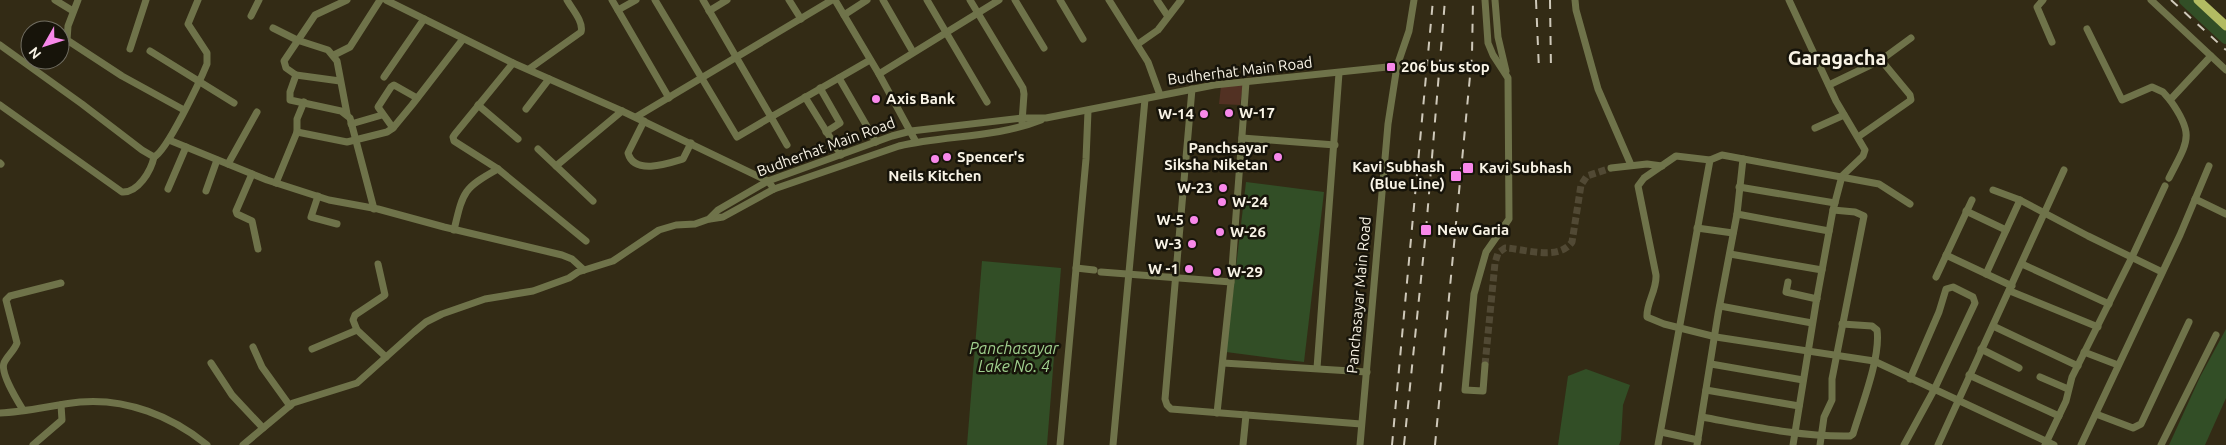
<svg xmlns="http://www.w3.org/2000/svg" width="2226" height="445" font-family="Ubuntu,sans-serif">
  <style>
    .green { fill: #523123 }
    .water { fill: #324e26 }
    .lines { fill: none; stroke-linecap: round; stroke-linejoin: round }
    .river { stroke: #324e26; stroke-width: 12 }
    .minor-tunnel { stroke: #514934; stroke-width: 7; stroke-dasharray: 7 3.5; stroke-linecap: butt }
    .minor { stroke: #6f734a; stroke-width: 7 }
    .major { stroke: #b3bb62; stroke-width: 9 }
    .rail { stroke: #cfc9ba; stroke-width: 2; stroke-dasharray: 9 9; stroke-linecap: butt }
    .poi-dot { fill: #f888ea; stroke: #17140a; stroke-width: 2 }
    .labels { text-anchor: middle; stroke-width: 5; stroke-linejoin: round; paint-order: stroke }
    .poi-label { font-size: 15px; font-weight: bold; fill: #f9f4e6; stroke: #17140a; text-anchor: start }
    .street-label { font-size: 15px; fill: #f9f4e6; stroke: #17140a }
    .water-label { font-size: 16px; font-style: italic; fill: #a0d08e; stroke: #17140a }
    .district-label { font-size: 20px; font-weight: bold; fill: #f9f4e6; stroke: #17140a }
  </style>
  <rect width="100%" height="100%" fill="#332b15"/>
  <!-- green -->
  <path class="green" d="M1243,84L1240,105L1219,104L1221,86Z"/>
  <!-- water -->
  <g class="water">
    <path d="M1246,182L1324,192L1304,362L1226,352Z"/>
    <path d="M982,261L1061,268L1047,445H967Z"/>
    <path d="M2226,329V398L2205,445H2169L2200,377Z"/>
    <path d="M1586,369L1630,385L1623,405L1621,440L1619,445H1558L1568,376Z"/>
  </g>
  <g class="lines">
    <!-- river -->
    <path class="river" d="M2185,0L2226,38"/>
    <!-- minor-tunnel -->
    <path class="minor-tunnel" d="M1485,365L1495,263L1498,253L1505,248C1525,249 1559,261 1572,242L1581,185L1587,176L1611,168"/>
    <!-- minor -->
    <g class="minor">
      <path d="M55,0L73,11"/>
      <path d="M78,0L68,26L67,40L122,76L184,110"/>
      <path d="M347,0L315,15L284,61L286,68L296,75L290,92V100L341,111L350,118L374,209"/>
      <path d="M386,0L513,63L622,111L768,181L774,189"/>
      <path d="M612,0L669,98"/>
      <path d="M655,0L737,137L771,117L787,145"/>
      <path d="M703,0L771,117L870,60"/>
      <path d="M789,0L801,19"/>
      <path d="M835,0L879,74L916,142"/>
      <path d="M883,0L913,52"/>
      <path d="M927,0L987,102"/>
      <path d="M970,0L1023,88L1024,94L1022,122"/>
      <path d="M1015,0L1044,48"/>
      <path d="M1060,0L1083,39"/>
      <path d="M1109,0L1148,62L1160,95"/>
      <path d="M1157,0L1167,15"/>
      <path d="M1495,0L1498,37L1506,71"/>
      <path d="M1575,0L1576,10L1598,89L1631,165"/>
      <path d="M1789,0L1836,101L1865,150L1863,156L1842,176L1833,210L1816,303L1793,445"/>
      <path d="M2043,0L2037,7L2052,42"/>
      <path d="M2151,0L2226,70"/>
      <path d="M618,10L636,0"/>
      <path d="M709,11L727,0"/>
      <path d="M844,15L867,0"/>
      <path d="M251,16L259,0"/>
      <path d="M273,28L297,40L328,50L337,61L347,114"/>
      <path d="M2087,29L2122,100L2152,87L2163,92L2170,100"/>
      <path d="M1138,44L1158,30L1181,0"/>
      <path d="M0,45L82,104L142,150L154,157C167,151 200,81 207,64V53L188,24L198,0"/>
      <path d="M130,49L146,0"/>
      <path d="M150,51L234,103"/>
      <path d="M334,55L350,47L380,0"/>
      <path d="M513,63L455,134L453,137L454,141L498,169L586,241"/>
      <path d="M529,69L581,32C584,22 572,9 567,0"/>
      <path d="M879,74L999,0"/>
      <path d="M296,75L340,81"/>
      <path d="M384,77L424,19"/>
      <path d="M839,78L876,142"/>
      <path d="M1829,85L1881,60L1911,38"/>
      <path d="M820,88L840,123L826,132"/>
      <path d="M1192,89L1165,399L1167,405L1171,409L1361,424"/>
      <path d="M805,97L841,155"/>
      <path d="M0,105L122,192C138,193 151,171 154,157"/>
      <path d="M478,105L518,139"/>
      <path d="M526,109L549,79"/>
      <path d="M636,117L832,0"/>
      <path d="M644,121L628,153C634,175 667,164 683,159L691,143"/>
      <path d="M351,124L382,115"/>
      <path d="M393,128L378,107L391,87L394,85L417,98"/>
      <path d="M1815,128L1844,115"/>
      <path d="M297,132L347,142L387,132L393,128L412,105L463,39"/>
      <path d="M1858,137L1911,100L1910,95L1881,60"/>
      <path d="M1242,138L1335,145"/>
      <path d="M169,140L267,180L329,200L378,209L444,227L562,255L572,259L584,270"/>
      <path d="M538,149L556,166"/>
      <path d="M1710,160L1676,156L1644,178L1638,186L1656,275C1657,290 1646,303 1647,317L1664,324L1716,337L1874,361L2054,445"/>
      <path d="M0,163L1,164"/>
      <path d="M228,164L257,112"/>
      <path d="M1611,168L1647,164L1662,166"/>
      <path d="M252,174L236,211L237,214L252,221L258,249"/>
      <path d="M2169,178C2187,142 2196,136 2170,100L2211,56"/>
      <path d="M276,183L297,132V119L304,102"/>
      <path d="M1739,187L1835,203"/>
      <path d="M168,189L186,147"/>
      <path d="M1993,190L2020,200L2088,236L2162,272"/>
      <path d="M206,191L217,160"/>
      <path d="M318,196L311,217L337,224"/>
      <path d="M2195,199L2226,214"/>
      <path d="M593,201L556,166L622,111"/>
      <path d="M1966,211L2006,230"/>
      <path d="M1737,214L1829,231"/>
      <path d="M710,219L723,217L774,189L899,146C946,135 996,138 1041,120"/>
      <path d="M1697,228L1733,233"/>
      <path d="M454,230C463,192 463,188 498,169"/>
      <path d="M1730,254L1822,270"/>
      <path d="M1946,255L2012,286"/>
      <path d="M378,264L385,295L355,315L353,320L357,330L386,357"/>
      <path d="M2022,264L2109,304"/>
      <path d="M1076,268L1094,270"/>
      <path d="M1101,272L1231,282"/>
      <path d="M1986,274L2020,200"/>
      <path d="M1936,277L1972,200"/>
      <path d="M1788,282L1786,292L1817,299"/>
      <path d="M2010,291L2098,327"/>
      <path d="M1720,306L1812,323"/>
      <path d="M1993,326L2078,366"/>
      <path d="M253,347L262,367L290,406"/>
      <path d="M312,349L357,330"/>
      <path d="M1981,349L2019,368"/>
      <path d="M2084,352L2118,365"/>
      <path d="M211,363L232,395L263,428"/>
      <path d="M1223,363L1367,372"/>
      <path d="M1711,364L1803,380"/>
      <path d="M1485,365L1483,391L1465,390L1474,294L1486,252L1509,219L1508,78L1493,55L1488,43L1485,0"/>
      <path d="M1317,368L1339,73"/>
      <path d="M1969,375L2059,416"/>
      <path d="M2040,377L2068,389"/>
      <path d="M1706,390L1799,406"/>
      <path d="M23,410C17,400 0,373 4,363C7,356 14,351 17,343L6,300L10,296L61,283"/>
      <path d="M0,413C26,412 53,405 80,402C126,398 172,416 207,445"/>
      <path d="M1217,413L1231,282L1246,82"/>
      <path d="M2096,414L2133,428L2141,424L2189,322"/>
      <path d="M1702,417C1751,426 1800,437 1850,436L1853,434C1861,407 1881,357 1877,330L1872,326L1842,324"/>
      <path d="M1661,432L1698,440"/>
      <path d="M33,445L62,420L61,405"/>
      <path d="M243,445L293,403L357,383L414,332L426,322L442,314L485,299L533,291L569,278L578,272L613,261L659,230L676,225L695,224L709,219L718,210L768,181L892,136L911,131L1022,118H1046L1214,85L1397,66"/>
      <path d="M1060,445L1086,159L1088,111"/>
      <path d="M1113,445L1145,99"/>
      <path d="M1243,445L1246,415"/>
      <path d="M1360,445L1388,124L1397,66L1409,31L1414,0"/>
      <path d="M1658,445L1710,160L1722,155L1879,184L1910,204"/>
      <path d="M1697,445L1718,314L1737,214L1743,159"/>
      <path d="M1820,445L1824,417L1832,400V379L1864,216L1855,212L1833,210"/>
      <path d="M1904,445L1934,390L1975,303L1973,297L1953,287L1946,289L1939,312L1910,379"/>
      <path d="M1938,445L2064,170"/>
      <path d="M2045,445L2066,401L2072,377L2132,257L2165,186"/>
      <path d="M2081,445L2180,235L2209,166"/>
      <path d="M2161,445L2216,335"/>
    </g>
    <!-- major -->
    <path class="major" d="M2198,0L2226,26"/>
    <!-- rail -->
    <g class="rail">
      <path d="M1536,0L1539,70"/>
      <path d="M1550,0L1551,71"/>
      <path d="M2171,0L2226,50"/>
      <path d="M1392,445L1433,0"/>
      <path d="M1404,445L1426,230L1445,0"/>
      <path d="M1435,445L1472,55L1473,0"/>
    </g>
  </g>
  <!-- markers -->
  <g class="poi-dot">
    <rect x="1386" y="62" width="10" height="10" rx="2.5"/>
    <circle cx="876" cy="99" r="5"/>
    <circle cx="1229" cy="113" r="5"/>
    <circle cx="1204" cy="114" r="5"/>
    <circle cx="947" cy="157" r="5"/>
    <circle cx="1278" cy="157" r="5"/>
    <circle cx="935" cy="159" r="5"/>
    <rect x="1462" y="162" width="12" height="12" rx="2.5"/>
    <rect x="1450" y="170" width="12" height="12" rx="2.5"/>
    <circle cx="1223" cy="188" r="5"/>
    <circle cx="1222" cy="202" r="5"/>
    <circle cx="1194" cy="220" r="5"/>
    <rect x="1420" y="224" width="12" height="12" rx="2.5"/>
    <circle cx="1220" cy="232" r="5"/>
    <circle cx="1192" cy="244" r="5"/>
    <circle cx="1189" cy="269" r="5"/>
    <circle cx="1217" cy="272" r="5"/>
  </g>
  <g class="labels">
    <!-- poi labels -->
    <g class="poi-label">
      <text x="1401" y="72">206 bus stop</text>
      <text x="886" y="104">Axis Bank</text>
      <text x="1239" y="118">W-17</text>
      <text x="1194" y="119" text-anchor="end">W-14</text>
      <text x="1268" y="153" text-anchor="end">Panchsayar<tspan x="1268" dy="17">Siksha Niketan</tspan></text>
      <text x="957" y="162">Spencer's</text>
      <text x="1445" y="172" text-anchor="end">Kavi Subhash<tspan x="1445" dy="17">(Blue Line)</tspan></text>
      <text x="1479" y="173">Kavi Subhash</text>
      <text x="935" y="181" text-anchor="middle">Neils Kitchen</text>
      <text x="1213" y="193" text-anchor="end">W-23</text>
      <text x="1232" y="207">W-24</text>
      <text x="1184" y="225" text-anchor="end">W-5</text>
      <text x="1437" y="235">New Garia</text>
      <text x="1230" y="237">W-26</text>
      <text x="1182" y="249" text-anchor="end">W-3</text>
      <text x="1179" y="274" text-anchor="end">W -1</text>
      <text x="1227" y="277">W-29</text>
    </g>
    <!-- street labels -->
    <g class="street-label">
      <text transform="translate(1240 71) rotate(-7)" y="5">Budherhat Main Road</text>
      <text transform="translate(826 147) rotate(-20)" y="5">Budherhat Main Road</text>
      <text transform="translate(1359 295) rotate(-85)" y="5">Panchasayar Main Road</text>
    </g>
    <!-- water labels -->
    <g class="water-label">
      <text x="1014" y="354">Panchasayar<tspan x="1014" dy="18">Lake No. 4</tspan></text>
    </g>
    <!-- district labels -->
    <g class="district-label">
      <text x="1837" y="65">Garagacha</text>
    </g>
  </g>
  <!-- north arrow -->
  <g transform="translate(45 45) rotate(231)"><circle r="24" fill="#17140a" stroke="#716e62"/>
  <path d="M0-4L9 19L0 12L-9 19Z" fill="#f888ea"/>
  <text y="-8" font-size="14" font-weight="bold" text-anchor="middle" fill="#f9f4e6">N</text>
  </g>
</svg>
